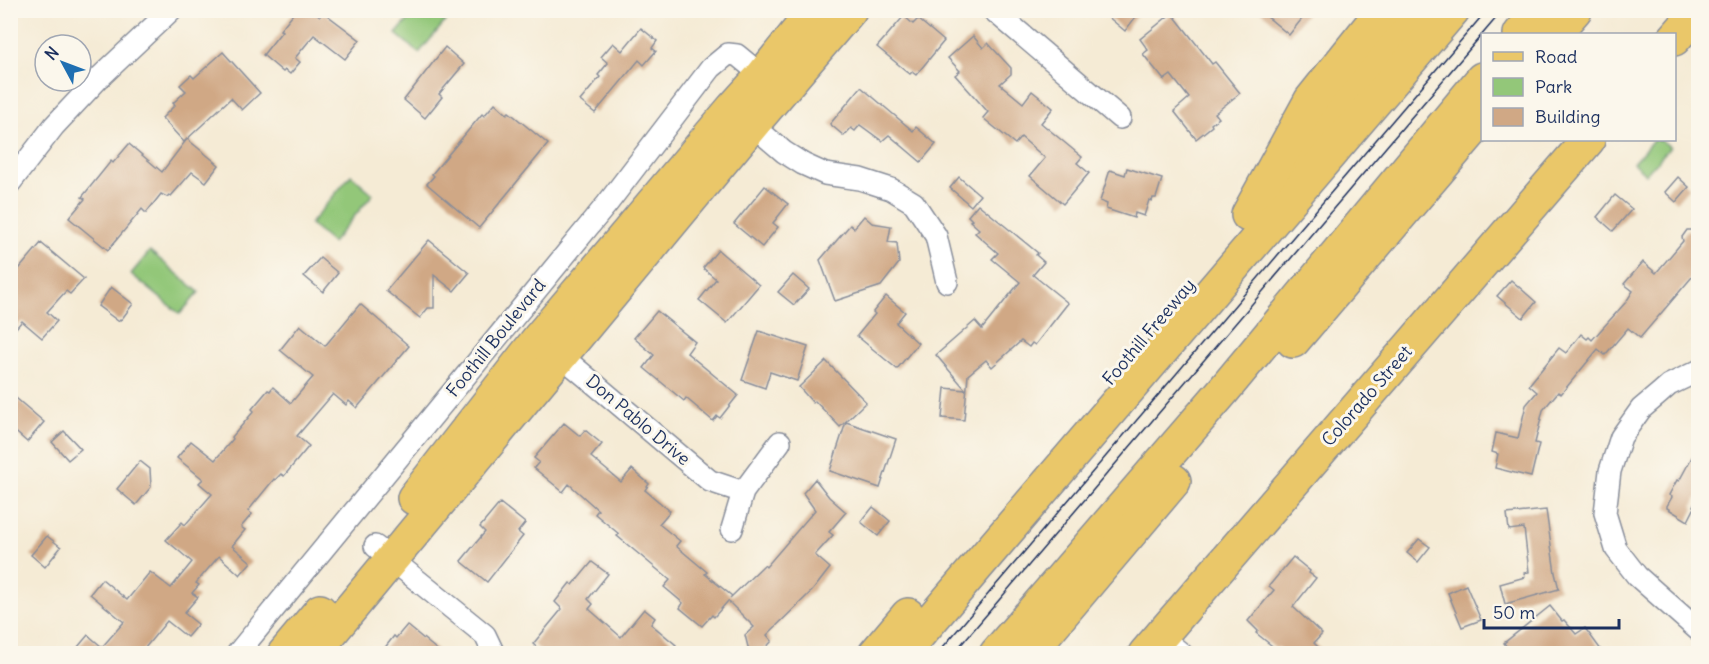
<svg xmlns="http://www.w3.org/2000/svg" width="1709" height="664" font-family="Delius,sans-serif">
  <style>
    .green { fill: #93c779; stroke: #577b6c; stroke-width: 1.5 }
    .building { fill: #d0a885 }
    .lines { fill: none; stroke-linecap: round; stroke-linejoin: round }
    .minor-casing { stroke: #888d9a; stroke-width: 24 }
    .primary-casing { stroke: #888d9a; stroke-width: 36 }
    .motorway-casing { stroke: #888d9a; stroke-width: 36 }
    .minor { stroke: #fff; stroke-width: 21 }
    .primary { stroke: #eac769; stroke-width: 33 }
    .motorway { stroke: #eac769; stroke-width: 33 }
    .tram { stroke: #1b2f5e; stroke-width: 1.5 }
    .labels { text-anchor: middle; stroke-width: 6; stroke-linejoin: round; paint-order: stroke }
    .street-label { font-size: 18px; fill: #1b2f5e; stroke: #fbf7ec }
  </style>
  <rect width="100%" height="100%" fill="#fbf7ec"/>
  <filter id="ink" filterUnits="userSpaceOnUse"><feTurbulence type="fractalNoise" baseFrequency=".0167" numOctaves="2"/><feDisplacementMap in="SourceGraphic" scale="12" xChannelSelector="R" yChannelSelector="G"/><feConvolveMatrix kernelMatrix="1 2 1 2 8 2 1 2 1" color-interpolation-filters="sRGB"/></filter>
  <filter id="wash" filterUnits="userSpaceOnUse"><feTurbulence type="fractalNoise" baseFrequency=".008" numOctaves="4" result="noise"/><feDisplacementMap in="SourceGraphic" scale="24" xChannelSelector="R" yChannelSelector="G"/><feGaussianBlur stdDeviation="1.35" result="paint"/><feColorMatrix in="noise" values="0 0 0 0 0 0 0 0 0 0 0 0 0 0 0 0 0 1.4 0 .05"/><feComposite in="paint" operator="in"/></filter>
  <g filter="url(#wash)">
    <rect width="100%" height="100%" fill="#f5ebd5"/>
    <!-- green -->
    <g class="green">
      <path d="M416,11H454L419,53L396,34Z"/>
      <path d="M1653,140H1661L1670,147L1646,174L1633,163Z"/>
      <path d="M351,175L373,194L332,243L310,224Z"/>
      <path d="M150,251L199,292L180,314L131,274Z"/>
    </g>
    <g id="blocks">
      <!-- building -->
      <g class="building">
        <path d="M296,10H312L320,16L323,12L360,40L345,59L314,35L295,58L300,62L290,74L285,70L283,72L263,55L282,31L280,30Z"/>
        <path d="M1100,10H1141L1125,31Z"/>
        <path d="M1259,10H1309L1289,35Z"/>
        <path d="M1172,13L1212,64L1215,62L1240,93L1215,113L1219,118L1211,124L1212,126L1196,139L1174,111L1189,98L1171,75L1164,80L1143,54L1148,50L1140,39Z"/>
        <path d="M904,16L913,24L918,19L944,41L916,75L912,72L910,74L877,47Z"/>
        <path d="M641,28L657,41L652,48L656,51L644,65L639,60L595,113L580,101L600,77L598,75L608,63L601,57L613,43L622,51Z"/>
        <path d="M973,36L983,48L988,43L1011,68V74L1000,84L1023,103L1032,91L1053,108L1041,123L1082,157L1077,163L1089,173L1063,204L1030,176L1045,158L1021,137L1015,144L983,118L988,112L955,75L960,71L948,58Z"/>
        <path d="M445,47L464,64L439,94L442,97L425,118L404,100Z"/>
        <path d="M223,52L260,93L242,110L231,98L184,142L162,118L175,105L173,103L186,91L180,85L191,75L194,78Z"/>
        <path d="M861,87L913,131L916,127L936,144L921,162L889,135L882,141L860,125L855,131L851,128L844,136L830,124Z"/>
        <path d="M495,103L507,114L509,112L548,144L479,228L427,184L434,176L432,174L482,114L484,116Z"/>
        <path d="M187,139L219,165L206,182L192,172L171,196L169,195L167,197L161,194L146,213L142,209L108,250L69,218L85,199L82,197L111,161L113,163L129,144L162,172Z"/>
        <path d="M1127,168L1162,179L1156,198H1153L1152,201L1149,200L1144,216L1135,213L1134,218L1106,209L1107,204L1100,201L1110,170L1125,175Z"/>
        <path d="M959,177L980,195L971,206L950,188Z"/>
        <path d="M1678,177L1689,187L1676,202L1665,192Z"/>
        <path d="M765,186L788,204L773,223L778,227L762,247L734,224Z"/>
        <path d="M1615,195L1632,209L1613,231L1597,217Z"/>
        <path d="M978,204L1038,253L1036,255L1044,262L1033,275L1068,303L1035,345L1032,343L1029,347L1021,341L992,367L986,360L968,375L964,420L942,418L945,388L966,390L936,355L975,321L982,329L1020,282L992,259L998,253L975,233L979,229L970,221L972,220L968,216Z"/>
        <path d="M864,216L872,223L891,226L888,242L897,243L899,263L881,286L835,301L820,260L850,225L854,228Z"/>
        <path d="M1687,230H1698V270L1640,338L1628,328L1605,355L1598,349L1561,394L1558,392L1543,410L1535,443L1539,444L1531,477L1495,468L1498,454L1492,452L1496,433L1518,438L1526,405L1537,392L1529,385L1559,348L1566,353L1581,334L1587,339L1589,337L1592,340L1626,302L1633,291L1624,284L1643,262L1656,273L1683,241L1682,237Z"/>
        <path d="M429,240L469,273L454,291L434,275V308H428L420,318L386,291Z"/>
        <path d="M41,243L84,279L70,294L66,291L47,312L57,321L42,338L22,321L10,335V286L17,278L14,275Z"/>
        <path d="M718,250L759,285L727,323L699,300L716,279L703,268Z"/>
        <path d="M320,258L338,273L323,292L304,276Z"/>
        <path d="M793,275L809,289L794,305L778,292Z"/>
        <path d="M1511,280L1536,302L1523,318L1497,296Z"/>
        <path d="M111,287L133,304L121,320L120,319L118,321L98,306Z"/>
        <path d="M886,296L905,312L896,323L918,343L897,369L857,336L875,314L873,312Z"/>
        <path d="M360,304L409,346L357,408L349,401L346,405L333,394L297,436L309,446L284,476L281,474L275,480L274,479L248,511L252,514L241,527L245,530L232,546L251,562L240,575L219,556L196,583L199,585L192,593L198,597L184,613L198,624L187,637L167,621L140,654H72L88,635L102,647L124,622L90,594L102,579L127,600L150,572L171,588L192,562L166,540L182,522L185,525L212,494L199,483L203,479L177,458L191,441L215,460L233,439L232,437L254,411L252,409L268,390L270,391L273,387L291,403L313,377L280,350L300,325L325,346Z"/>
        <path d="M657,311L695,342L687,353L738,395L720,418L717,416L713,421L686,398L684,401L644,368L654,355L634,338Z"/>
        <path d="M759,331L808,347L797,381L770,372L765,388L742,380Z"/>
        <path d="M826,361L866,402L840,427L815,401L813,403L799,387Z"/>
        <path d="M10,393L44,422L27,442L10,427Z"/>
        <path d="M846,422L896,439L880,488L830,471Z"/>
        <path d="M564,423L580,436L585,430L602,444L591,457L621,482L632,469L649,484L645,490L670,511L659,524L680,541L676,546L707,572L705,574L732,596L730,598L764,565L766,567L815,510L803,493L815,479L829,497L846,512L829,532L833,535L815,555L830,568L813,590L767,635L772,641L760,654H754L748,647L745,635L754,627L728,601L714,617L712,615L702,626L680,608L683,603L664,587L670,580L617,536L619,534L595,514L598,510L569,484L563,492L534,468L539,462L534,458Z"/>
        <path d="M64,431L81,449L68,460L52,442Z"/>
        <path d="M1698,446V496L1693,506L1695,507L1688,521L1667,508V506L1672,497L1669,495L1677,480L1679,481Z"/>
        <path d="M140,461L150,469L151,487L136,505L117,489Z"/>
        <path d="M500,503L525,523L518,532L523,536L487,582L461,561L485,532L480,527Z"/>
        <path d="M873,507L890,521L878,536L861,522Z"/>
        <path d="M1546,510L1555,573L1559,589L1505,604L1500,584L1525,577L1524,573L1529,572L1524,528L1509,530L1507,514Z"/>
        <path d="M47,536L61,547L45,567L31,555Z"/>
        <path d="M1419,539L1430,547L1418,562L1407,553Z"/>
        <path d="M1293,557L1310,571L1309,573L1316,578L1293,607L1322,634L1314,643L1325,654H1286L1278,647L1276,649L1256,633L1258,631L1248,621L1274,590L1269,586Z"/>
        <path d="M592,562L608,574L588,599L593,604L589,609L621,637L644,609L655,618L651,624L676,645L670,654H544L533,644L562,609L555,602L570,583L573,585Z"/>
        <path d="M1466,585L1481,620L1462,627L1448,593Z"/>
        <path d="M1550,606L1562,621L1564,620L1576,634L1585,628L1604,654H1512L1504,643Z"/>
        <path d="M407,625L442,654H380L394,636L396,638Z"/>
      </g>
    </g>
  </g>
  <g filter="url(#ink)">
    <use href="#blocks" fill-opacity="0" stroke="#888d9a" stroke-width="1.5"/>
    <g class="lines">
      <!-- minor casing -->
      <g class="minor-casing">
        <g id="minor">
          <path d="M993,10L1120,118"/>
          <path d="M744,118L784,152L803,164L825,174L860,179L891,189L914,203L936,236L947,282"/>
          <path d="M10,183L54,126L98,79L171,10"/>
          <path d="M553,349L710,481L743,492"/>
          <path d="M1698,371L1669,385L1660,393L1641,409L1621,437L1610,471L1605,513L1616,549L1637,576L1698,630"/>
          <path d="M732,529L743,492L780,442"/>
          <path d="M375,546L485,635L494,654"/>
          <path d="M1160,636L1182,654"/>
          <path d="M237,654L607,204L711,68L728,54L737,55L771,83"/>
        </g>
      </g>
      <!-- primary casing -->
      <g class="primary-casing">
        <g id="primary">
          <path d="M1674,39L1698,11"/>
          <path d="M414,498L539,338L733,108L762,76L815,10"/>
          <path d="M284,654L320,611"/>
          <path d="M313,654L752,125L850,10"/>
          <path d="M1145,654L1588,140"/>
        </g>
      </g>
      <!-- motorway casing -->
      <g class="motorway-casing">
        <g id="motorway">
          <path d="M1520,34L1540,10"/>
          <path d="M1554,34L1575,10"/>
          <path d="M1266,194L1423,10"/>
          <path d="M1248,215L1311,100L1383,10"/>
          <path d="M1293,341L1482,119"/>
          <path d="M875,654L908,615"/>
          <path d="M902,654L1453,10"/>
          <path d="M996,654L1223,391L1482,79"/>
          <path d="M1028,654L1174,481"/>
        </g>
      </g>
      <!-- minor -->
      <use href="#minor" class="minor"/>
      <!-- primary -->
      <use href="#primary" class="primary"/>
      <!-- motorway -->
      <use href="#motorway" class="motorway"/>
      <!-- tram -->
      <g class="tram">
        <path d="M937,654L1487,10"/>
        <path d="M953,654L1503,10"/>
      </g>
    </g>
  </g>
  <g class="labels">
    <!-- street labels -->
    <g class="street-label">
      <text transform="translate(1149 332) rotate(-50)" y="6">Foothill Freeway</text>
      <text transform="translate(496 338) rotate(-51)" y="6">Foothill Boulevard</text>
      <text transform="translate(1367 396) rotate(-49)" y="6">Colorado Street</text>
      <text transform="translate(638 420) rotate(40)" y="6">Don Pablo Drive</text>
    </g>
  </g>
  <!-- margin -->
  <rect width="1709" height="664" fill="none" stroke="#fbf7ec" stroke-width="36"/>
  <!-- legend -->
  <rect x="1481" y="33" width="195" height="108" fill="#fbf7ec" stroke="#a1a7b3" stroke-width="1.5"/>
  <rect x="1493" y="52" width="30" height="9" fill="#eac769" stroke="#a1a7b3" stroke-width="1.5"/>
  <text x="1535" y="63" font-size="18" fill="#1b2f5e">Road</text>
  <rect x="1493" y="78" width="30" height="18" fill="#93c779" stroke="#a1a7b3" stroke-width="1.5"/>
  <text x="1535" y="93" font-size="18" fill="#1b2f5e">Park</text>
  <rect x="1493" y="108" width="30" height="18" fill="#d0a885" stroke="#a1a7b3" stroke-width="1.5"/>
  <text x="1535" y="123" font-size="18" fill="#1b2f5e">Building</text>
  <!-- north arrow -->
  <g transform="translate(63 63) rotate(311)"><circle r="28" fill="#fbf7ec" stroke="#a1a7b3" stroke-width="1.5"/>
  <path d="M0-4.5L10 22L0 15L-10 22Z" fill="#1f6fb2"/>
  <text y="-9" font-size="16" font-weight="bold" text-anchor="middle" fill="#1b2f5e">N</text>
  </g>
  <!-- scale -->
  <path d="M1484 619v9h135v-9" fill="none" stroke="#1b2f5e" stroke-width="3"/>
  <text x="1493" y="619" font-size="18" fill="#1b2f5e" stroke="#fbf7ec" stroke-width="4.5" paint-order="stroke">50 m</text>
</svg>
